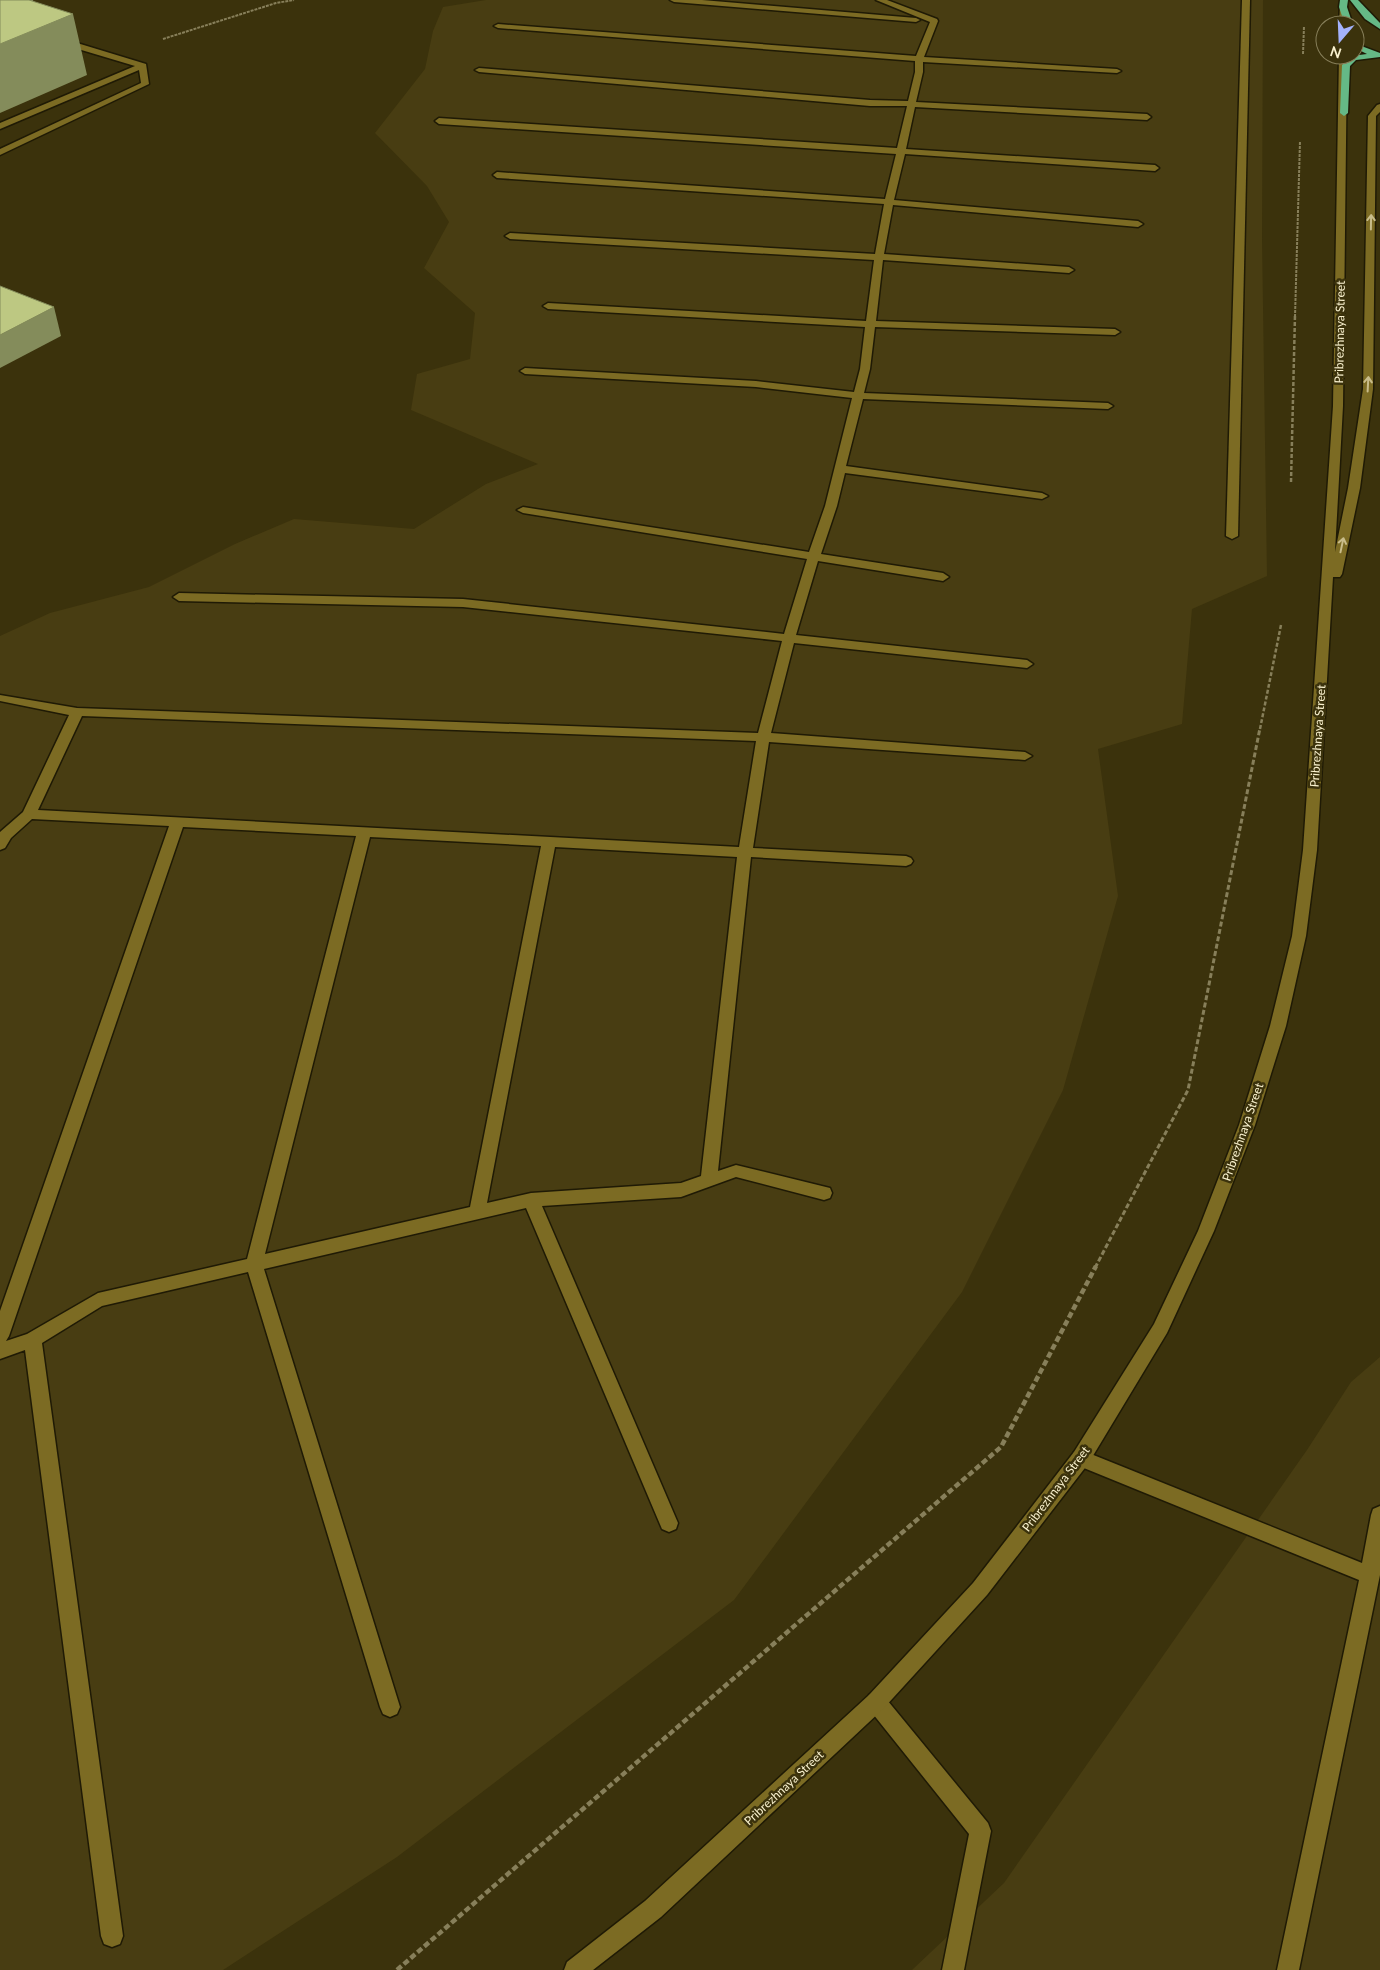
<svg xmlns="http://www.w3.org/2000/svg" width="1380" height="1970" font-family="Lato,sans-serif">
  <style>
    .built { fill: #483d12 }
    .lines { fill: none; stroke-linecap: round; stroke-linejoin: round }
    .lane-casing { stroke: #1f1a05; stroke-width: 3 }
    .secondary-casing { stroke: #1f1a05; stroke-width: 3 }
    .highway-casing { stroke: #1f1a05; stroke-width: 3 }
    .path-far3 { stroke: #877f5a; stroke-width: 2; stroke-dasharray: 3 1; stroke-linecap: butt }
    .path-far2 { stroke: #877f5a; stroke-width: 2.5; stroke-dasharray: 4 2; stroke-linecap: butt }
    .path-far1 { stroke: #877f5a; stroke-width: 3; stroke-dasharray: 5 2.5; stroke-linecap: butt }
    .path { stroke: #877f5a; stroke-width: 4.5; stroke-dasharray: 6 3; stroke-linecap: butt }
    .lane { fill: #7c6b23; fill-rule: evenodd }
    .secondary { fill: #7c6b23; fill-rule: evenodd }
    .highway { fill: #65b986; fill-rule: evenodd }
    .shaded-wall { fill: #848c5b }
    .building { fill: #bdc882; stroke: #848c5b }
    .oneway { stroke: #c8bc8a }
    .labels { text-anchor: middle; stroke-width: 5; stroke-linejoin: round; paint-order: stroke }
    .street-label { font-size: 12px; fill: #faf2cf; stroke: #3b320c }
  </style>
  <rect width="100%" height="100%" fill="#3b320c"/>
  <!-- built -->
  <g class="built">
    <path d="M486,0H1263L1262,239L1267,576L1192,609L1182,724L1098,749L1118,896L1063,1090L962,1292L734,1600L397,1857L223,1970H0V636L50,613L149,587L235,544L294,519L414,529L486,484L538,464L411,410L417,374L470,359L475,313L424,268L449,222L427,186L375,133L425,69L433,31L443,7Z"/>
    <path d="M1380,1357V1970H912L1004,1883L1307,1450L1351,1382Z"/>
  </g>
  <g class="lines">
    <!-- lane casing -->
    <g class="lane-casing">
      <g id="lane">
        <path d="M670,0H702L916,18L920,20L916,22L674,2Z"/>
        <path d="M876,0H887L937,19L938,21L924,57L1117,69L1121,71L1117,73L923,62V72L916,102L1147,114L1151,117L1147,120L915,107L906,149L1155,165L1159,168L1155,171L905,154L894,200L1138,221L1143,224L1138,227L893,205L884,254L1069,267L1074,270L1069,273L883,260L876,321L1115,329L1120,332L1115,335L875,327L870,369L864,393L1108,403L1113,406L1108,409L863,399L846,466L1042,493L1048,496L1042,499L845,473L837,506L821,554L943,573L949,577L943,581L818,561L796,635L1027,660L1033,664L1027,668L794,643L771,733L1025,752L1032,756L1025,760L769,742L753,848L906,856L911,858L913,861L911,864L906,866L751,857L718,1171L736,1165L830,1188L832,1193L830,1198L824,1200L736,1177L681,1197L542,1206L678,1523L676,1529L669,1532L662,1529L526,1208L264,1269L400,1707L397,1714L390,1717L383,1714L380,1707L248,1272L102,1306L42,1343L123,1936L120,1944L112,1947L104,1944L101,1936L25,1350L0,1359V1343L27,1334L98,1293L247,1259L356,836L183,827L9,1336L6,1341L0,1343V1311L169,826L32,819L11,838L5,848L0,850V832L23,812L69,715L0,701V695L77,708L758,733L782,641L463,607L179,601L173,597L179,593L463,599L784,634L807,559L523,513L517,510L523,507L809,552L825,506L852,398L756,387L525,374L520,371L525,368L756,381L854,392L860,369L865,327L548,309L543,306L548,303L866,321L874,260L510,239L505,236L510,233L875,254L884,204L497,178L493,175L497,172L885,199L896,154L439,124L435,121L439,118L897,148L907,106H870L479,72L475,70L479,68L870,100L908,101L915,72V61L498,28L494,26L498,24L916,56L930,22ZM82,716L756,741L739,847L38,810ZM370,837L541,846L470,1207L265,1254ZM555,847L737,857L701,1176L681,1183L531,1193L487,1203Z"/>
        <path d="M1242,0H1250L1238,536L1232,539L1226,536Z"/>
        <path d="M58,39H64L146,64L149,84L0,155V149L141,83L139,70L0,129V123L135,66L58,43Z"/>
        <path d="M1081,1450L1362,1563L1371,1515L1373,1509L1380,1506V1575L1299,1970H1277L1359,1580L1074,1464L1072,1458L1074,1452Z"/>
        <path d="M876,1692L883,1695L988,1823L991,1831L964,1970H942L969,1834L869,1709L866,1702L869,1695Z"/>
      </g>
    </g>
    <!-- secondary casing -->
    <g class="secondary-casing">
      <g id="secondary">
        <path d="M1340,5L1347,7V25H1339Z"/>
        <path d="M1339,55H1347L1343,406L1335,552L1348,488L1363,389L1368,116L1377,105L1380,104V112L1376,116L1373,389L1360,488L1342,574L1340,577H1333L1317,850L1306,936L1286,1026L1255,1125L1214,1231L1167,1333L1088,1464L987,1595L883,1709L661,1917L593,1970H564L567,1962L645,1901L869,1695L973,1583L1074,1452L1154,1324L1198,1231L1239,1125L1270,1026L1292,936L1303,850L1333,406Z"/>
      </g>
    </g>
    <!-- highway casing -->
    <g class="highway-casing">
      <g id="highway">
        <path d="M1340,0H1348L1347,7L1353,25H1345L1339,7Z"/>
        <path d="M1350,0H1358L1380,23V29L1365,19Z"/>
        <path d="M1355,41L1364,47L1380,53V57L1356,60L1350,66L1348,113L1344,116L1340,113L1342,65L1351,56L1367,54L1355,48Z"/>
      </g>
    </g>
    <!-- path-far3 -->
    <g class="path-far3">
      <path d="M163,39L276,3L294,0"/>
      <path d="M1303,54L1304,26"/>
      <path d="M1295,317L1300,141"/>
    </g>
    <!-- path-far2 -->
    <g class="path-far2">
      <path d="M1291,482L1295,315"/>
      <path d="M1260,729L1281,625"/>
    </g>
    <!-- path-far1 -->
    <path class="path-far1" d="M1095,1268L1188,1090L1260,728"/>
    <!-- path -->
    <path class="path" d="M397,1970L1001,1447L1096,1266"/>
    <!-- lane -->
    <use href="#lane" class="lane"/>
    <!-- secondary -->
    <use href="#secondary" class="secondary"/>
    <!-- highway -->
    <use href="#highway" class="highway"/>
  </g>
  <!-- shaded-wall -->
  <g class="shaded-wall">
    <path d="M19,0H33L40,27L73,14L87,75L0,113V44Z"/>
    <path d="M54,307L61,336L0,368V335Z"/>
  </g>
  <!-- building -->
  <g class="building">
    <path d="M0,0H29L73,14L0,44Z"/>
    <path d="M0,286L54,307L0,335Z"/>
  </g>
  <!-- one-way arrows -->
  <defs><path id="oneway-shaft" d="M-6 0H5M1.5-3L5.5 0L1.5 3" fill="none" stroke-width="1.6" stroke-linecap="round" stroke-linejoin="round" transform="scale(1.25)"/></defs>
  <g class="oneway">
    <use href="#oneway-shaft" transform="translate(1371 222) rotate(-89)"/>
    <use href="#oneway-shaft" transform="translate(1368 384) rotate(-87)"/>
    <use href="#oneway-shaft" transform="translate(1342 545) rotate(-78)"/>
  </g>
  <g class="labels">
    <!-- street labels -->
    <g class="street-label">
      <text transform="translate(1340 332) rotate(-89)" y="4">Pribrezhnaya Street</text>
      <text transform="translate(1318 736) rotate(-86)" y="4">Pribrezhnaya Street</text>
      <text transform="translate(1243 1132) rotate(-71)" y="4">Pribrezhnaya Street</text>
      <text transform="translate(1056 1489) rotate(-53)" y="4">Pribrezhnaya Street</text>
      <text transform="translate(784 1788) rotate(-43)" y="4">Pribrezhnaya Street</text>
    </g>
  </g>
  <!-- north arrow -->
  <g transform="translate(1340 40) rotate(199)"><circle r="24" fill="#3b320c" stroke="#877f5a"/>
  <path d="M0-4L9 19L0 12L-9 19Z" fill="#a4b2fc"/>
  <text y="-8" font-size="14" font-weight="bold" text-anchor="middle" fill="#faf2cf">N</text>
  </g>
</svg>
